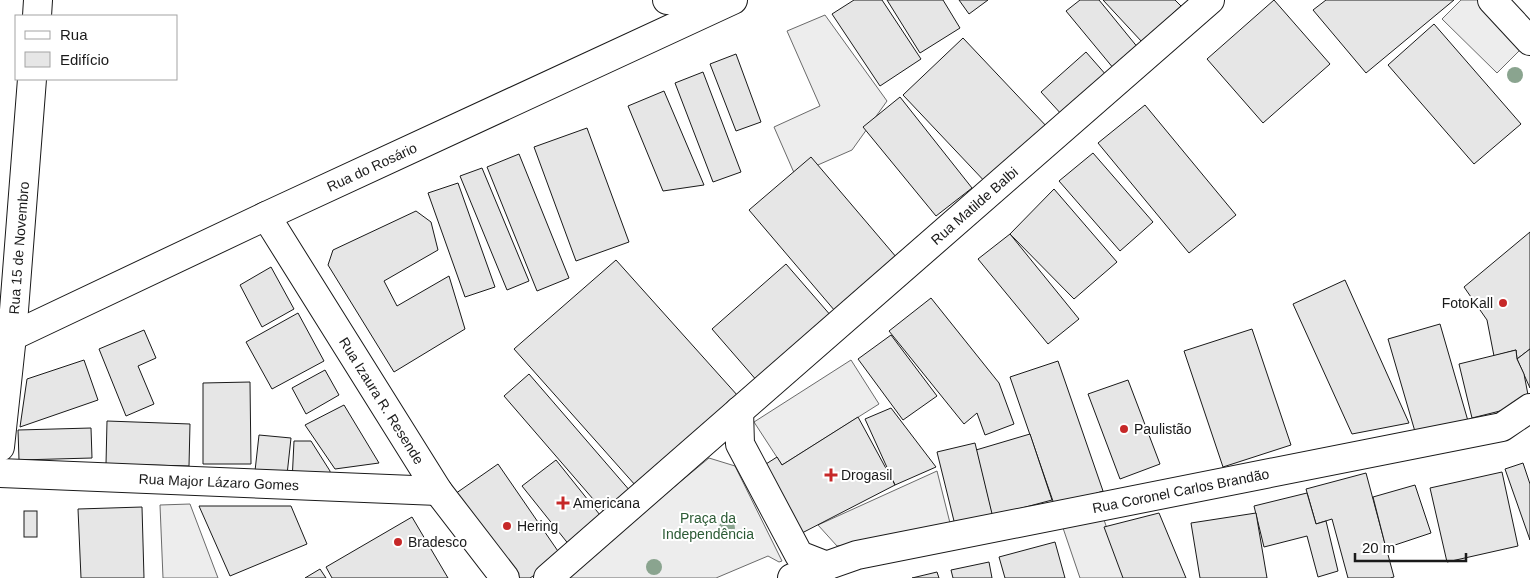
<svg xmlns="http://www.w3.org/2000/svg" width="1530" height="578" font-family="Helvetica,sans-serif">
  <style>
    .built { fill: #ededed; stroke: #6a6a6a }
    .building { fill: #e6e6e6; stroke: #1a1a1a }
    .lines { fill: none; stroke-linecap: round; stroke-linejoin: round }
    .minor-casing { stroke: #1a1a1a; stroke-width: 30 }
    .tertiary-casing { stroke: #1a1a1a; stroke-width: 30 }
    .minor { stroke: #fff; stroke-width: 28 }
    .tertiary { stroke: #fff; stroke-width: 28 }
    .tree { fill: #8aa48f }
    .poi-dot { fill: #c62828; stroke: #fff; stroke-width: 2 }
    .labels { text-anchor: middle; stroke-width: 4; stroke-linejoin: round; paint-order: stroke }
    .street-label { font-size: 14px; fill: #1a1a1a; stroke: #fff }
    .poi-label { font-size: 14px; fill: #1a1a1a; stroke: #fff; text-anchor: start }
    .park-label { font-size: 14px; fill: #2b5a34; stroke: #fff }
  </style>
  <rect width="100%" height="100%" fill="#fff"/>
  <!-- built -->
  <g class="built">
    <path d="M1461,0H1479L1525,45L1497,73L1442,19Z"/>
    <path d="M825,15L887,101L852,150L795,175L774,127L820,106L787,31Z"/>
    <path d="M851,360L879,404L782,465L754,422Z"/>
    <path d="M709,458L735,466L782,561L779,562L768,556L716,578H564Z"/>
    <path d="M937,471L952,531L837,546L818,525Z"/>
    <path d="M190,504L218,578H163L160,505Z"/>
    <path d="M1102,514L1124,578H1080L1063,528Z"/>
  </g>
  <!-- building -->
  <g class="building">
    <path d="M854,0H882L921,59L880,86L832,14Z"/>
    <path d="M887,0H943L960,28L920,53Z"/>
    <path d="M959,0H988L969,14Z"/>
    <path d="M1080,0H1099L1139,49L1114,69L1066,11Z"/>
    <path d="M1103,0H1175L1181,6L1142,42Z"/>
    <path d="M1274,0L1330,64L1263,123L1207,59Z"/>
    <path d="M1326,0H1454L1366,73L1313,10Z"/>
    <path d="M1434,24L1521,124L1474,164L1388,65Z"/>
    <path d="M963,38L1049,129L989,186L903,95Z"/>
    <path d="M1086,52L1107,76L1063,116L1041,92Z"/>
    <path d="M736,54L761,122L736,131L710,64Z"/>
    <path d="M703,72L741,172L713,182L675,83Z"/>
    <path d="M664,91L704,185L663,191L628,106Z"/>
    <path d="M900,97L972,188L936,216L863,127Z"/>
    <path d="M1145,105L1236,215L1189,253L1098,143Z"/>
    <path d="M587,128L629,242L576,261L534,147Z"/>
    <path d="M1093,153L1153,222L1120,251L1059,181Z"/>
    <path d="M519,154L569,278L537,291L487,167Z"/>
    <path d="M811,157L897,258L835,311L749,210Z"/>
    <path d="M482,168L529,281L507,290L460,176Z"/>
    <path d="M458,183L495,287L465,297L428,193Z"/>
    <path d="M1054,189L1117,262L1074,299L1010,234Z"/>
    <path d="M416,211L431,222L438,250L384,281L397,306L449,276L465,329L394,372L328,265L333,250Z"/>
    <path d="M1530,232V349L1517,359L1516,350L1494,356L1487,320L1464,287Z"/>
    <path d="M1010,234L1079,319L1048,344L978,259Z"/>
    <path d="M616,260L738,396L636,486L514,349Z"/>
    <path d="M786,264L832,317L758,382L712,329Z"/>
    <path d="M271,267L294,309L262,327L240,285Z"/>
    <path d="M1345,280L1409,423L1352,434L1293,304Z"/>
    <path d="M931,298L999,383L1014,424L985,435L977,413L964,424L889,331Z"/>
    <path d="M298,313L324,361L272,389L246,342Z"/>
    <path d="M1440,324L1468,421L1416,435L1388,339Z"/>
    <path d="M1252,329L1291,445L1223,467L1184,351Z"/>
    <path d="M144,330L156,358L138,366L154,404L126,416L99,349Z"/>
    <path d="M891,335L937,396L903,420L858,359Z"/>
    <path d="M1530,349V388L1517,359Z"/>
    <path d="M1516,350L1517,359L1524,374L1529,400L1524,405L1472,418L1459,364Z"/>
    <path d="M84,360L98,400L20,427L27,379Z"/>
    <path d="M1058,361L1103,491L1055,507L1010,377Z"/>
    <path d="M325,370L339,395L306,414L292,388Z"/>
    <path d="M529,374L631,492L606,514L504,396Z"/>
    <path d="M1128,380L1160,464L1120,479L1088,394Z"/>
    <path d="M250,382L251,464H203V383Z"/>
    <path d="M344,405L379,463L335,469L305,425Z"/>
    <path d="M891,408L936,467L895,485L865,419Z"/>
    <path d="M858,417L895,485L802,533L766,464L777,457L782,465Z"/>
    <path d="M107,421L190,424L189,466L106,464Z"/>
    <path d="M91,428L92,458L19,460L18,430Z"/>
    <path d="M1030,434L1052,500L992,516L976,450Z"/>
    <path d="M259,435L291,438L286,484L254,480Z"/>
    <path d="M294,441H311L330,471V483L292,482Z"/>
    <path d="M975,443L994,522L961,529L954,521L937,452Z"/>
    <path d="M556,460L604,520L570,546L522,486Z"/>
    <path d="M1523,463L1530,484V540L1505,469Z"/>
    <path d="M498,464L562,557L530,578H513L452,496Z"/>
    <path d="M1502,472L1518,546L1447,562L1430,488Z"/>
    <path d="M1366,473L1394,577L1390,578H1348L1332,519L1316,524L1306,489Z"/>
    <path d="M1415,485L1431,533L1386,548L1373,497Z"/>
    <path d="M1307,493L1316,524L1326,521L1338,571L1318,577L1307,536L1264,547L1254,506Z"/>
    <path d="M199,506H291L307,544L230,576Z"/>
    <path d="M142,507L144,578H81L78,509Z"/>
    <rect x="24" y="511" width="13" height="26"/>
    <path d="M1159,513L1186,578H1123L1104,527Z"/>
    <path d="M1256,513L1267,578H1200L1191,523Z"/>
    <path d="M412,517L448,578H332L326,567Z"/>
    <path d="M1055,542L1065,578H1005L999,557Z"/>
    <path d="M989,562L992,578H953L951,570Z"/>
    <path d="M320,569L326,578H305Z"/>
    <path d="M937,572L939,578H912Z"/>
  </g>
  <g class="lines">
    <!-- minor casing -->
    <g class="minor-casing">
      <g id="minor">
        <path d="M667,0L723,3"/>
        <path id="s1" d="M266,216L438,491L505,578"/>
        <path id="s2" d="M0,342L266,216L733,0"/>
        <path d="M739,411L740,444L799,555L827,566"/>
        <path id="s3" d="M0,473L438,491"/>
        <path id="s4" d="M548,578L1210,0"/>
        <path id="s5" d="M792,578L857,555L1502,427L1530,408"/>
      </g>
    </g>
    <!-- tertiary casing -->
    <g class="tertiary-casing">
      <g id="tertiary">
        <path d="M1492,0L1530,41"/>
        <path d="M37,16L38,0"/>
        <path id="s6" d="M0,447L12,336L32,79"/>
      </g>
    </g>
    <!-- minor -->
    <use href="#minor" class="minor"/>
    <!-- tertiary -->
    <use href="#tertiary" class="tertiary"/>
  </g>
  <!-- trees -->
  <g class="tree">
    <circle cx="1515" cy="75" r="8"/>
    <circle cx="727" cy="528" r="8"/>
    <circle cx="654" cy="567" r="8"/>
  </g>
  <!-- markers -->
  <g class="poi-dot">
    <circle cx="1503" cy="303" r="5"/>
    <circle cx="1124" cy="429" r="5"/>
    <path d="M828.5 467.5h5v5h5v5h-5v5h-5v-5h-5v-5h5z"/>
    <path d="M560.5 495.5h5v5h5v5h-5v5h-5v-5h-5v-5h5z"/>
    <circle cx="507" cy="526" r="5"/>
    <circle cx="398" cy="542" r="5"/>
  </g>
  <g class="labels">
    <!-- street labels -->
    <g class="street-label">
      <text dy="5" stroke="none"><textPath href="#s2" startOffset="411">Rua do Rosário</textPath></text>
      <text dy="5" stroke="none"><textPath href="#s4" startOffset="566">Rua Matilde Balbi</textPath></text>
      <text dy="5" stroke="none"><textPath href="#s6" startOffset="200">Rua 15 de Novembro</textPath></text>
      <text dy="5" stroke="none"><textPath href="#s1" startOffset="218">Rua Izaura R. Resende</textPath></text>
      <text dy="5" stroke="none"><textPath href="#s3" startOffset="219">Rua Major Lázaro Gomes</textPath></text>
      <text dy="5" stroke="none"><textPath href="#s5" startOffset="399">Rua Coronel Carlos Brandão</textPath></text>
    </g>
    <!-- poi labels -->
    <g class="poi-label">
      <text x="1493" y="308" text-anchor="end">FotoKall</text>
      <text x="1134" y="434">Paulistão</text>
      <text x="841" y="480">Drogasil</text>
      <text x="573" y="508">Americana</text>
      <text x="517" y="531">Hering</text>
      <text x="408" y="547">Bradesco</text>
    </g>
    <!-- park labels -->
    <g class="park-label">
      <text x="708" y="523">Praça da<tspan x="708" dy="16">Independência</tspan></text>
    </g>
  </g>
  <!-- legend -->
  <rect x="15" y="15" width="162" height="65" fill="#ffffff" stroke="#a3a3a3"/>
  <rect x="25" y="31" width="25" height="8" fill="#ffffff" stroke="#a3a3a3"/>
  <text x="60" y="40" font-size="15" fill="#1a1a1a">Rua</text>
  <rect x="25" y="52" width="25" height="15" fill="#e6e6e6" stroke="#a3a3a3"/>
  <text x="60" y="65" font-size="15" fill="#1a1a1a">Edifício</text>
  <!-- scale -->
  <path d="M1355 553v8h111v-8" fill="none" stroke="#1a1a1a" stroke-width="2.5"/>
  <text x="1362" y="553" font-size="15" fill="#1a1a1a" stroke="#ffffff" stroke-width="4" paint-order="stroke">20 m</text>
</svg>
